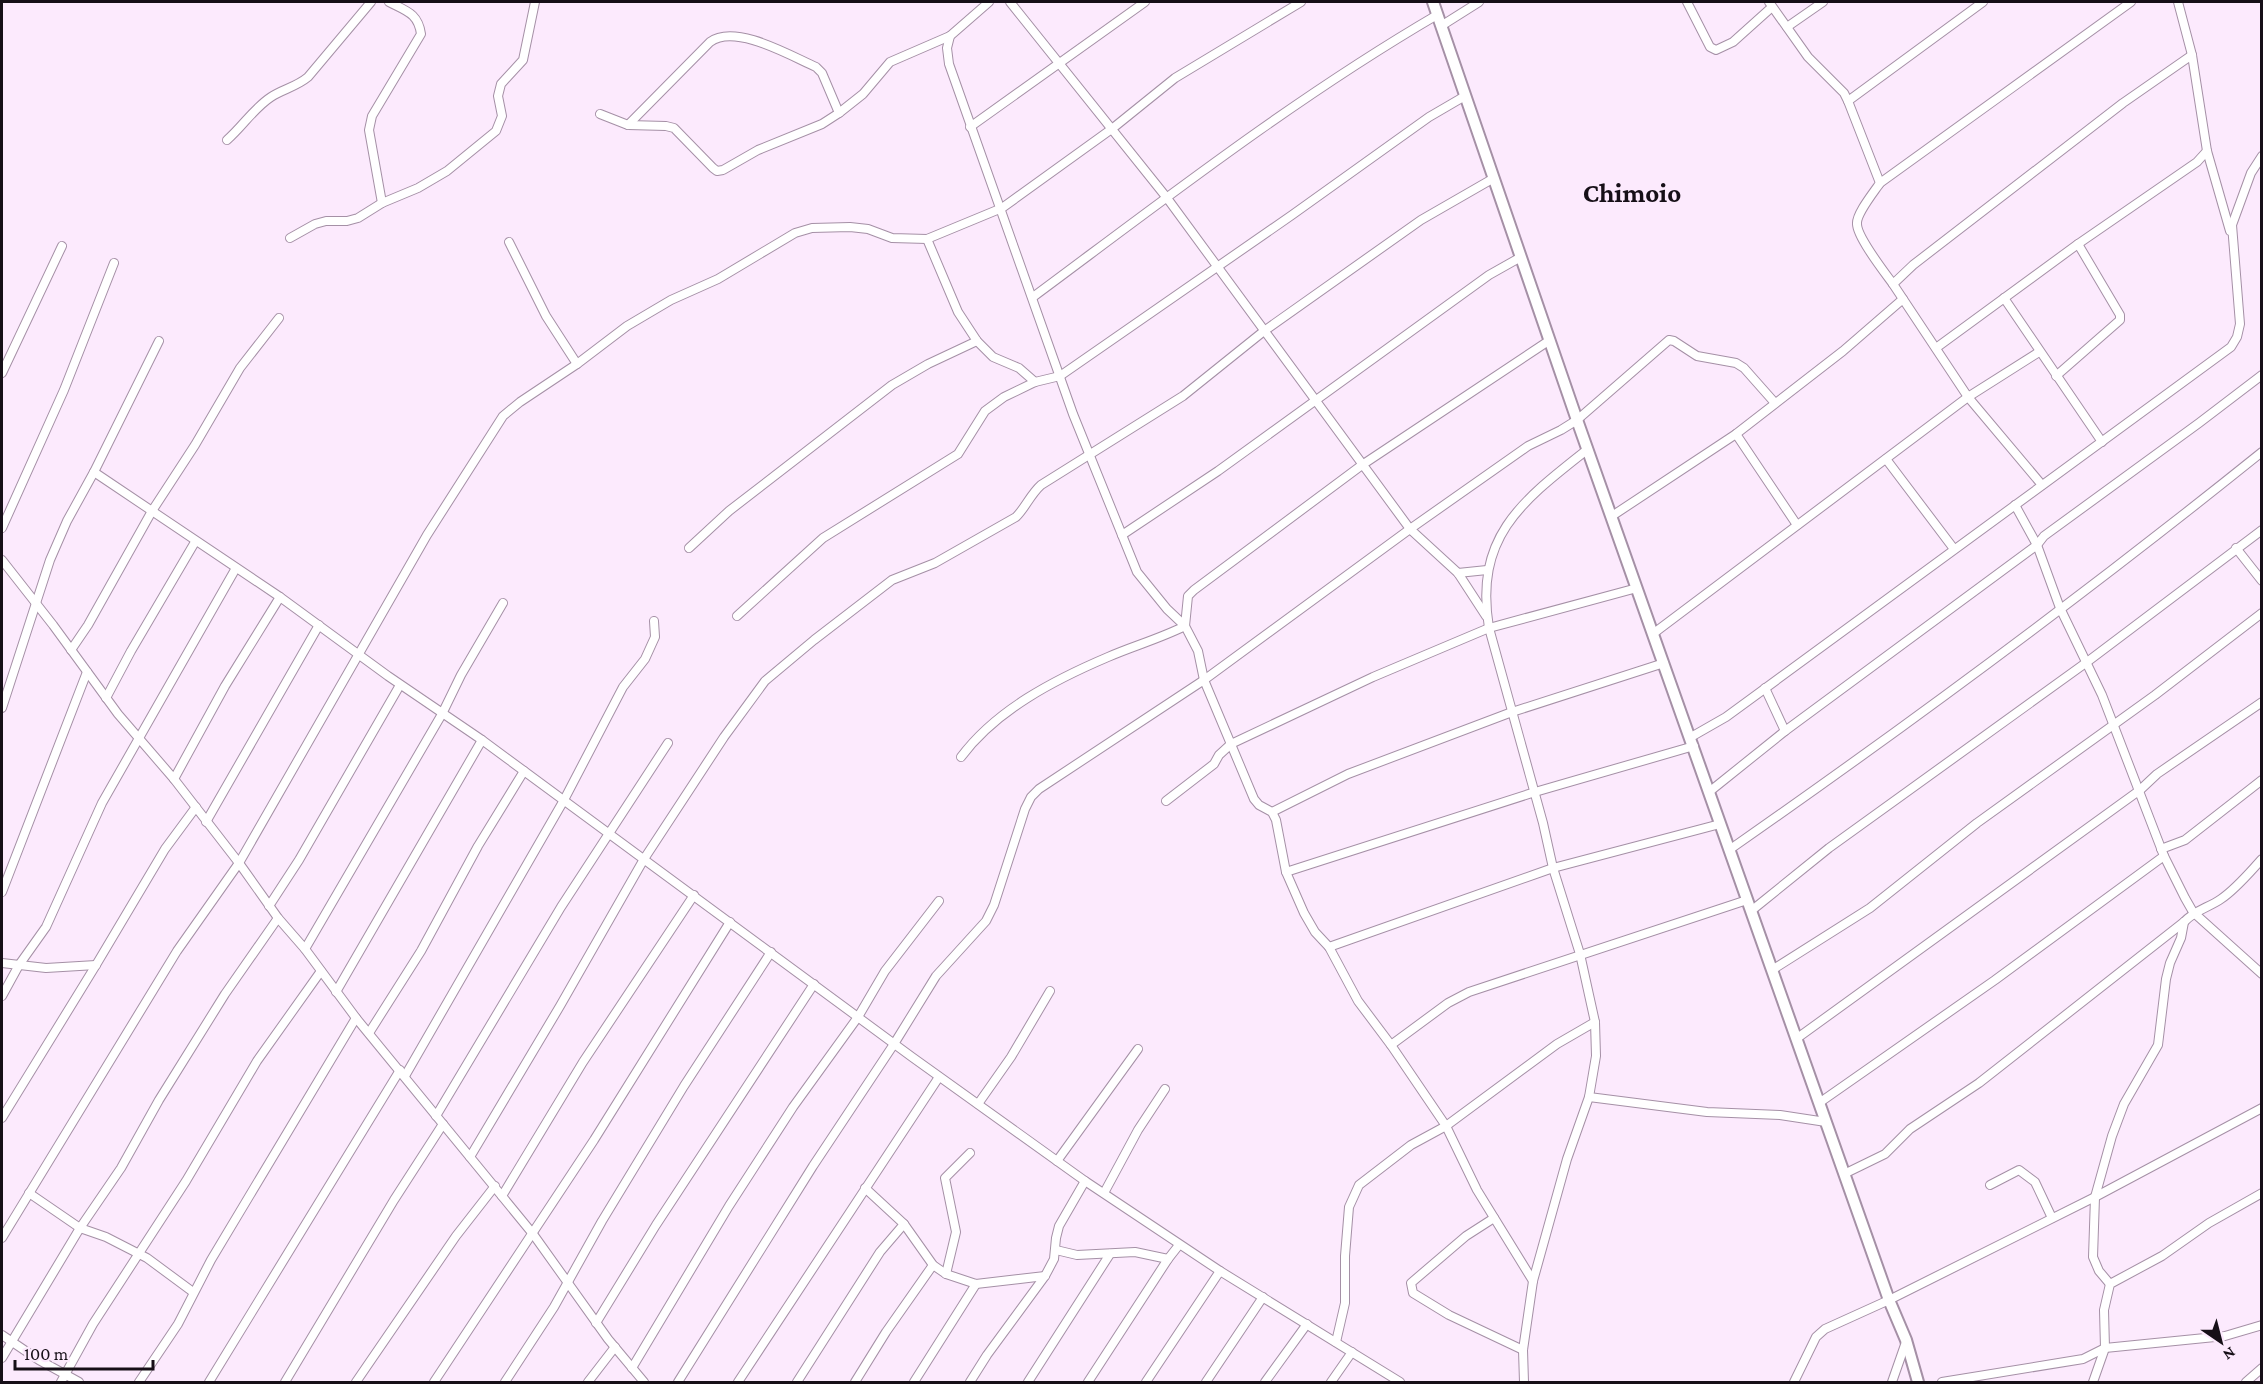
<svg xmlns="http://www.w3.org/2000/svg" width="2263" height="1384" font-family="'Crimson Pro',serif">
  <style>
    .lines { fill: none; stroke-linecap: round; stroke-linejoin: round }
    .street-casing { stroke: #a590a6; stroke-width: 10 }
    .secondary-casing { stroke: #a590a6; stroke-width: 14 }
    .street { stroke: #fff; stroke-width: 8 }
    .secondary { stroke: #fff; stroke-width: 10 }
    .labels { text-anchor: middle; stroke-width: 4.5; stroke-linejoin: round; paint-order: stroke }
    .town-label { font-size: 27px; font-weight: bold; fill: #160f17; stroke: #fceafd }
  </style>
  <rect width="100%" height="100%" fill="#fceafd"/>
  <g class="lines">
    <!-- street casing -->
    <g class="street-casing">
      <g id="street">
        <path d="M989,2L950,36L947,48L949,64L1073,414L1137,572L1167,609L1185,626L1198,651L1204,680L1254,799L1259,805L1272,812L1276,820L1286,872L1304,913L1315,932L1329,947L1358,1001L1391,1045L1446,1126L1477,1190L1533,1281"/>
        <path d="M1010,2L1167,198L1410,529L1458,573L1486,616"/>
        <path d="M1687,2L1710,47L1716,50L1733,42L1772,7"/>
        <path d="M1769,2L1808,57L1844,93L1848,101L1880,183C1874,192 1856,214 1857,224C1857,237 1885,273 1893,284"/>
        <path d="M2178,2L2192,55L2207,151L2230,231"/>
        <path d="M1441,26L1479,2"/>
        <path d="M1787,27L1823,2"/>
        <path d="M1848,101L1983,2"/>
        <path d="M600,114L628,125L666,126L674,128L713,168L717,171L723,170L758,150L822,124L839,113L863,94L890,62L950,36"/>
        <path d="M628,125L710,42C735,23 791,56 816,67L822,73L839,113"/>
        <path d="M970,127L1145,2"/>
        <path d="M227,140C243,126 254,108 271,97C283,89 296,87 308,77L371,2"/>
        <path d="M1880,183L2131,2"/>
        <path d="M382,203L369,130L372,116L421,34C418,13 406,11 389,2"/>
        <path d="M290,238L315,224L326,221H347L358,218L382,203L418,188L447,171L496,131L502,116L498,96L501,84L523,60L535,2"/>
        <path d="M927,239L958,312L977,341L993,357L1019,368L1035,382"/>
        <path d="M509,242L546,316L577,364"/>
        <path d="M1033,297C1165,199 1295,98 1437,15"/>
        <path d="M2004,298L2102,442"/>
        <path d="M1936,348L2078,244L2197,162L2207,151"/>
        <path d="M2,373L62,246"/>
        <path d="M2056,376L2120,320V315L2078,244"/>
        <path d="M1736,434L1797,525"/>
        <path d="M1886,459L1954,549"/>
        <path d="M94,472L280,597L388,676L482,740L912,1057L1085,1181L1220,1271L1400,1382"/>
        <path d="M2042,485L1968,397L1893,284L1913,265L2123,103L2192,55"/>
        <path d="M2015,505L2037,545L2060,608L2102,695L2164,856L2185,898L2193,912L2262,974"/>
        <path d="M1612,516L1736,434L1843,351L1903,299"/>
        <path d="M2,528L64,390L114,263"/>
        <path d="M1122,535L1218,471L1489,275L1521,257"/>
        <path d="M689,548L729,511L892,385L928,364L977,341"/>
        <path d="M2236,548L2262,581"/>
        <path d="M2,560L53,625L118,714L174,779L239,863L278,918L305,949L356,1018L533,1234L608,1339L644,1382"/>
        <path d="M1458,573L1487,570"/>
        <path d="M737,616L823,538L958,454L985,411L1004,397L1035,382L1060,376L1292,215L1429,117L1465,96"/>
        <path d="M1654,633L1968,397L2039,352"/>
        <path d="M71,650L88,625L152,511L195,445L240,368L279,318"/>
        <path d="M1765,688L1785,731"/>
        <path d="M106,698L131,651L195,542"/>
        <path d="M2,708L50,560L67,521L94,472L159,341"/>
        <path d="M1691,737L1726,717L2231,347L2237,337L2240,324L2232,225L2251,173L2262,156"/>
        <path d="M961,757C996,710 1054,680 1108,657C1133,646 1159,639 1185,626L1188,596L1194,590L1362,465L1550,340"/>
        <path d="M174,779L225,686L280,597"/>
        <path d="M1709,792L1785,731L2037,545L2044,536L2199,423L2262,375"/>
        <path d="M1166,801L1214,764L1219,755L1231,744L1373,677L1489,628L1637,588"/>
        <path d="M1272,812L1348,774L1512,712L1664,663"/>
        <path d="M206,822L319,625"/>
        <path d="M2161,849L2185,840L2262,780"/>
        <path d="M1729,850C1911,723 2089,591 2262,452"/>
        <path d="M1286,872L1535,792L1694,746"/>
        <path d="M2,892L87,672"/>
        <path d="M269,906L299,860L400,685"/>
        <path d="M1751,911L1829,848L2087,662L2262,530"/>
        <path d="M1329,947L1553,868L1720,824"/>
        <path d="M305,949L442,714L461,675L503,603"/>
        <path d="M2,963L46,968L96,965"/>
        <path d="M1772,970L1870,908L1977,823L2155,695L2262,613"/>
        <path d="M336,992L482,740"/>
        <path d="M2,996L19,965L46,927L102,803L236,568"/>
        <path d="M369,1033L421,951L478,846L524,771"/>
        <path d="M1796,1039L2140,790L2157,774L2262,702"/>
        <path d="M1391,1045L1448,1003L1469,992L1747,900"/>
        <path d="M405,1076L564,800L623,687L645,659L655,637L654,621"/>
        <path d="M1589,1097L1707,1112L1780,1115L1826,1122"/>
        <path d="M1819,1103L1995,980L2164,856"/>
        <path d="M978,1104L1011,1057L1050,991"/>
        <path d="M436,1116L561,907L668,743"/>
        <path d="M2,1118L96,965L165,849L196,807"/>
        <path d="M470,1157L560,1006L644,859L724,737L765,681L814,640L892,580L935,563L1016,517C1026,507 1030,495 1041,485L1183,396L1264,331L1421,220L1494,178"/>
        <path d="M1057,1161L1138,1049"/>
        <path d="M1844,1174L1885,1154L1910,1129L1979,1083L2184,922C2195,910 2208,908 2221,899C2236,889 2249,873 2262,859"/>
        <path d="M1990,1185L2019,1170L2035,1182L2052,1218"/>
        <path d="M865,1188L904,1224L933,1265L946,1274L976,1284L1045,1276"/>
        <path d="M29,1193L80,1228L106,1237L147,1258L193,1292"/>
        <path d="M1104,1193L1138,1130L1165,1089"/>
        <path d="M502,1196L583,1062L694,895"/>
        <path d="M1494,1218L1466,1236L1411,1283L1413,1293L1449,1315L1523,1350"/>
        <path d="M2,1238L177,951L239,863L427,535L503,416L520,402L577,364L627,326L671,300L718,279L795,233L812,228L850,227L868,229L892,238L927,239L1002,208L1113,128L1175,78L1301,2"/>
        <path d="M1056,1250L1077,1255L1135,1252L1168,1259"/>
        <path d="M946,1274L956,1232L945,1178L970,1153"/>
        <path d="M2110,1284L2099,1271L2093,1257L2095,1197L2112,1136L2124,1104L2158,1045L2166,979L2170,963L2181,938L2184,922"/>
        <path d="M596,1323L656,1225L814,984"/>
        <path d="M2,1335L39,1360L79,1382"/>
        <path d="M1336,1342L1345,1303V1256L1349,1207L1359,1185L1411,1145L1446,1126L1557,1044L1595,1022"/>
        <path d="M2,1358L80,1228L121,1168L159,1100L225,994L278,918"/>
        <path d="M632,1368L729,1206L793,1107L858,1017L885,971L939,901"/>
        <path d="M61,1382L93,1324L186,1181L257,1061L321,971"/>
        <path d="M139,1382L178,1324L211,1260L356,1018"/>
        <path d="M209,1382L400,1070"/>
        <path d="M285,1382L394,1200L443,1124"/>
        <path d="M356,1382L456,1236L495,1186"/>
        <path d="M434,1382L594,1140L730,922"/>
        <path d="M505,1382L554,1307L602,1221L684,1086L771,952"/>
        <path d="M588,1382L615,1347"/>
        <path d="M678,1382L813,1166L894,1044L936,976L986,921L994,905L1025,809L1031,797L1039,789L1204,680L1410,529L1528,446L1561,430L1577,420L1669,340L1674,341L1697,356L1736,363L1744,368L1775,403"/>
        <path d="M738,1382L939,1077"/>
        <path d="M797,1382L880,1252L904,1224"/>
        <path d="M855,1382L886,1332L933,1265"/>
        <path d="M914,1382L976,1284"/>
        <path d="M970,1382L987,1355L1045,1276L1054,1259L1056,1238L1059,1226L1085,1181"/>
        <path d="M1028,1382L1110,1254"/>
        <path d="M1088,1382L1168,1259L1179,1245"/>
        <path d="M1146,1382L1220,1271"/>
        <path d="M1206,1382L1263,1297"/>
        <path d="M1265,1382L1307,1324"/>
        <path d="M1331,1382L1352,1352"/>
        <path d="M1524,1382L1523,1350L1533,1281L1567,1159L1589,1097L1596,1056L1595,1022L1580,954L1553,868L1543,823L1489,628C1474,536 1522,501 1588,449"/>
        <path d="M1794,1382L1816,1337L1825,1329L1889,1300L2095,1197L2262,1108"/>
        <path d="M1892,1382L1906,1342"/>
        <path d="M1942,1382L2083,1359L2105,1348L2225,1336L2262,1325"/>
        <path d="M2093,1382L2105,1348L2104,1310L2110,1284L2162,1256L2209,1223L2262,1193"/>
        <path d="M2246,1382L2262,1368"/>
      </g>
    </g>
    <!-- secondary casing -->
    <g class="secondary-casing">
      <path id="secondary" d="M1433,2L1577,420L1889,1300L1906,1340L1918,1382"/>
    </g>
    <!-- street -->
    <use href="#street" class="street"/>
    <!-- secondary -->
    <use href="#secondary" class="secondary"/>
  </g>
  <g class="labels">
    <!-- town labels -->
    <g class="town-label">
      <text x="1632" y="202">Chimoio</text>
    </g>
  </g>
  <!-- border -->
  <rect width="2263" height="1384" fill="none" stroke="#160f17" stroke-width="6"/>
  <!-- north arrow -->
  <g transform="translate(2221 1342) rotate(145)" stroke="#fceafd" stroke-width="4.5" paint-order="stroke">
  <path d="M0-4.5L10 22L0 15L-10 22Z" fill="#160f17"/>
  <text y="-9" font-size="16" font-weight="bold" text-anchor="middle" fill="#160f17">N</text>
  </g>
  <!-- scale -->
  <path d="M15 1360v9h138v-9" fill="none" stroke="#160f17" stroke-width="3"/>
  <text x="24" y="1360" font-size="18" fill="#160f17" stroke="#fceafd" stroke-width="4.5" paint-order="stroke">100 m</text>
</svg>
